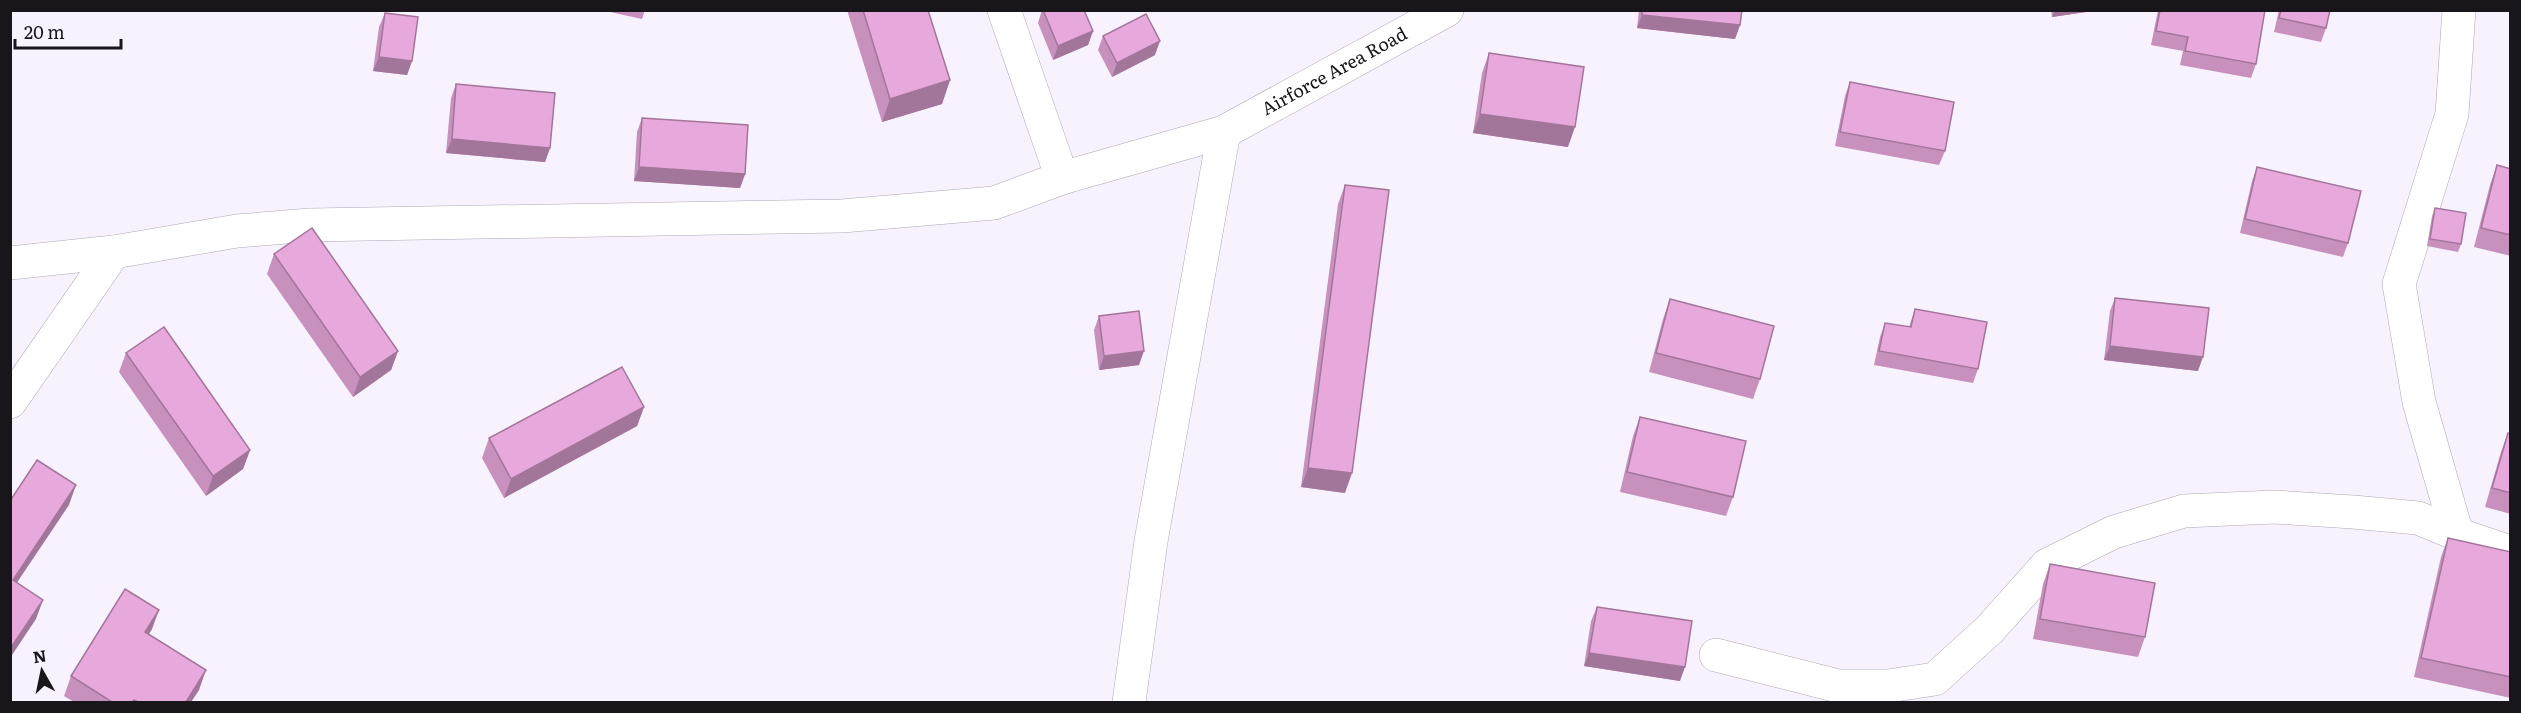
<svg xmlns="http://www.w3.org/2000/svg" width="2521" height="713" font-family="Literata,serif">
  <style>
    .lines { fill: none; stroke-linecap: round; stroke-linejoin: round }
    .minor-casing { stroke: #aea8b4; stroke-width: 34 }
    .tertiary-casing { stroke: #aea8b4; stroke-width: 34 }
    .minor { stroke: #fff; stroke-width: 33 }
    .tertiary { stroke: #fff; stroke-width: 33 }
    .wall { fill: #c790bd }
    .shaded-wall { fill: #a2769a }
    .building { fill: #e7a8dc; stroke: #a2769a; stroke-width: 1.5 }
    .labels { text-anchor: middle; stroke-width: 6; stroke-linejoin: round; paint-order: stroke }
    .street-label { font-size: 18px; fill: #18161b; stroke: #f8f2ff }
  </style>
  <rect width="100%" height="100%" fill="#f8f2ff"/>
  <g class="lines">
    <!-- minor casing -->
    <g class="minor-casing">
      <g id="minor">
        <path d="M1004,10L1062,178"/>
        <path d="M2459,10L2452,114L2399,284L2419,402L2457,534L2510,552"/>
        <path d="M10,402L114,252"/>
        <path d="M1716,655L1838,686H1888L1935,679L1990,629L2047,565L2114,532L2184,511L2274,507L2353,512L2418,518L2457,534"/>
        <path d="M1129,702L1151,541L1224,132"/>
      </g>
    </g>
    <!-- tertiary casing -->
    <g class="tertiary-casing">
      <g id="tertiary">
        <path id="s1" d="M10,263L114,252L237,231L310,225L842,216L994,203L1062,178L1224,132L1447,10"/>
      </g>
    </g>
    <!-- minor -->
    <use href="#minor" class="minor"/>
    <!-- tertiary -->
    <use href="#tertiary" class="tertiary"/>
  </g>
  <!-- wall -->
  <g class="wall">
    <path d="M601,10H645L642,19Z"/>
    <path d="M847,10H928L950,80L942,104L882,122Z"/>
    <path d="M1042,10H1084L1093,31L1088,45L1053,60L1038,23Z"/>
    <path d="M1639,10H1742L1740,25L1735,39L1637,28Z"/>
    <path d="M2051,10H2087L2086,12L2052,17Z"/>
    <path d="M2158,10H2265L2256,64L2251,78L2180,65L2183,51L2151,45Z"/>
    <path d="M2279,10H2330L2326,28L2321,42L2274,32Z"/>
    <path d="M385,13L412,61L407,75L373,71L379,27Z"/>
    <path d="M1103,36L1155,55L1112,77L1098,50Z"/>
    <path d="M1489,53L1568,147L1473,133L1482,73Z"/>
    <path d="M1850,82L1945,151L1939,165L1835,146L1845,96Z"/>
    <path d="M456,84L550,148L545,162L446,153L451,98Z"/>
    <path d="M642,118L745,174L740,188L634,181L637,132Z"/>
    <path d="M2497,165L2511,169V256L2474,247L2490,185Z"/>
    <path d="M2257,167L2348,243L2343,257L2240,233L2252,181Z"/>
    <path d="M1345,185V493L1301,487L1338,204Z"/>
    <path d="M2435,208L2461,244L2458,252L2427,246L2432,216Z"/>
    <path d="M274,254L398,351L391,370L353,397L267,274Z"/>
    <path d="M2115,298L2198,371L2104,360L2110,311Z"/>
    <path d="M1670,299L1760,379L1753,399L1649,372L1663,319Z"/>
    <path d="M1915,309L1978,369L1973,383L1874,365L1880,337L1885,323L1909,327Z"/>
    <path d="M1099,316L1139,365L1099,370L1094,330Z"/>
    <path d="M126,353L250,450L243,469L206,496L119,372Z"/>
    <path d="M644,407L637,426L504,498L482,458L489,438Z"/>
    <path d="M1640,417L1733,497L1726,516L1620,492L1633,436Z"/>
    <path d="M2508,433L2511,434V514L2485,507L2501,452Z"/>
    <path d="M2448,538L2511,552V698L2414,677L2441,557Z"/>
    <path d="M2050,564L2145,637L2138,657L2033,639L2043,584Z"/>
    <path d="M1597,607L1680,681L1584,666L1591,621Z"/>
    <path d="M152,629L149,634L199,690L191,702H74L64,696L71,676Z"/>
  </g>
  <!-- shaded-wall -->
  <g class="shaded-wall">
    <path d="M2055,10H2087L2086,12L2052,17Z"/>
    <path d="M1642,15L1740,25L1735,39L1637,28Z"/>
    <path d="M1093,31L1088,45L1053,60L1058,46Z"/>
    <path d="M1160,41L1155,55L1112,77L1117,63Z"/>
    <path d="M379,57L412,61L407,75L373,71Z"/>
    <path d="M950,80L942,104L882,122L890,99Z"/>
    <path d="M1480,114L1575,127L1568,147L1473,133Z"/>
    <path d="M452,139L550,148L545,162L446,153Z"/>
    <path d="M639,167L745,174L740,188L634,181Z"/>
    <path d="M2110,346L2203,357L2198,371L2104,360Z"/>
    <path d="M398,351L391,370L353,397L360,377Z"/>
    <path d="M1144,351L1139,365L1099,370L1104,356Z"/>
    <path d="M644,407L637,426L504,498L511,479Z"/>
    <path d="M250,450L243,469L206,496L213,476Z"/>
    <path d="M1308,468L1352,473L1345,493L1301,487Z"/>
    <path d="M76,485L69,505L10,593L13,580Z"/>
    <path d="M43,600L36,619L10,658V649Z"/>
    <path d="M159,610L152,629L138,651L145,632Z"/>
    <path d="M1589,653L1685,667L1680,681L1584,666Z"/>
    <path d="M206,670L199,690L191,702H186Z"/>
  </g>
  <!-- building -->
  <g class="building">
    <path d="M863,10H928L950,80L890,99Z"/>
    <path d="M1043,10H1084L1093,31L1058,46Z"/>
    <path d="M1642,10H1742L1740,25L1642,15Z"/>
    <path d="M2160,10H2265L2256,64L2185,51L2188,37L2156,31Z"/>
    <path d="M2281,10H2330L2326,28L2279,18Z"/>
    <path d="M385,13L418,17L412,61L379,57Z"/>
    <path d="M1146,14L1160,41L1117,63L1103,36Z"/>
    <path d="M1489,53L1584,67L1575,127L1480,114Z"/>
    <path d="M1850,82L1954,102L1945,151L1840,132Z"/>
    <path d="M456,84L555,93L550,148L452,139Z"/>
    <path d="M642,118L748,125L745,174L639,167Z"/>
    <path d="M2497,165L2511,169V235L2481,228Z"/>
    <path d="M2257,167L2361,191L2348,243L2245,219Z"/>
    <path d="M1345,185L1389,190L1352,473L1308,468Z"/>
    <path d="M2435,208L2466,213L2461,244L2430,239Z"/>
    <path d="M312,228L398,351L360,377L274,254Z"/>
    <path d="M2115,298L2209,308L2203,357L2110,346Z"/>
    <path d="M1670,299L1774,326L1760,379L1656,353Z"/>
    <path d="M1915,309L1987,322L1978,369L1879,351L1885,323L1911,327Z"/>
    <path d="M1139,311L1144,351L1104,356L1099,316Z"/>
    <path d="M164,327L250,450L213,476L126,353Z"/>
    <path d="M622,367L644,407L511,479L489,438Z"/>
    <path d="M1640,417L1746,441L1733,497L1627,472Z"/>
    <path d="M2508,433L2511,434V493L2492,488Z"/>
    <path d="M37,460L76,485L13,580L43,600L10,649V501Z"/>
    <path d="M2448,538L2511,552V677L2421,658Z"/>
    <path d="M2050,564L2155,583L2145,637L2040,619Z"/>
    <path d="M125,589L159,610L145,632L206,670L186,702H138L134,700L132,702H112L71,676Z"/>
    <path d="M1597,607L1692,621L1685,667L1589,653Z"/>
  </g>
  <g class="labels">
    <!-- street labels -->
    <g class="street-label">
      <text dy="6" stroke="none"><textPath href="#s1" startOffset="1354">Airforce Area Road</textPath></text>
    </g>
  </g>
  <!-- border -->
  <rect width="2521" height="713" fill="none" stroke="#18161b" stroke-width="24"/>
  <!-- north arrow -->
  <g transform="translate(42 671) rotate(351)" stroke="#f8f2ff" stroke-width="4.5" paint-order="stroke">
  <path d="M0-4.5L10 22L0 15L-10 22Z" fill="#18161b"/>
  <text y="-9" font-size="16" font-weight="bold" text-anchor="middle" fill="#18161b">N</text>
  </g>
  <!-- scale -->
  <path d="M15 39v9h106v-9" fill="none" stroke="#18161b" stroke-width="3"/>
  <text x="24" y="39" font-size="18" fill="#18161b" stroke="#f8f2ff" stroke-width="4.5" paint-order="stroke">20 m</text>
</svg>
